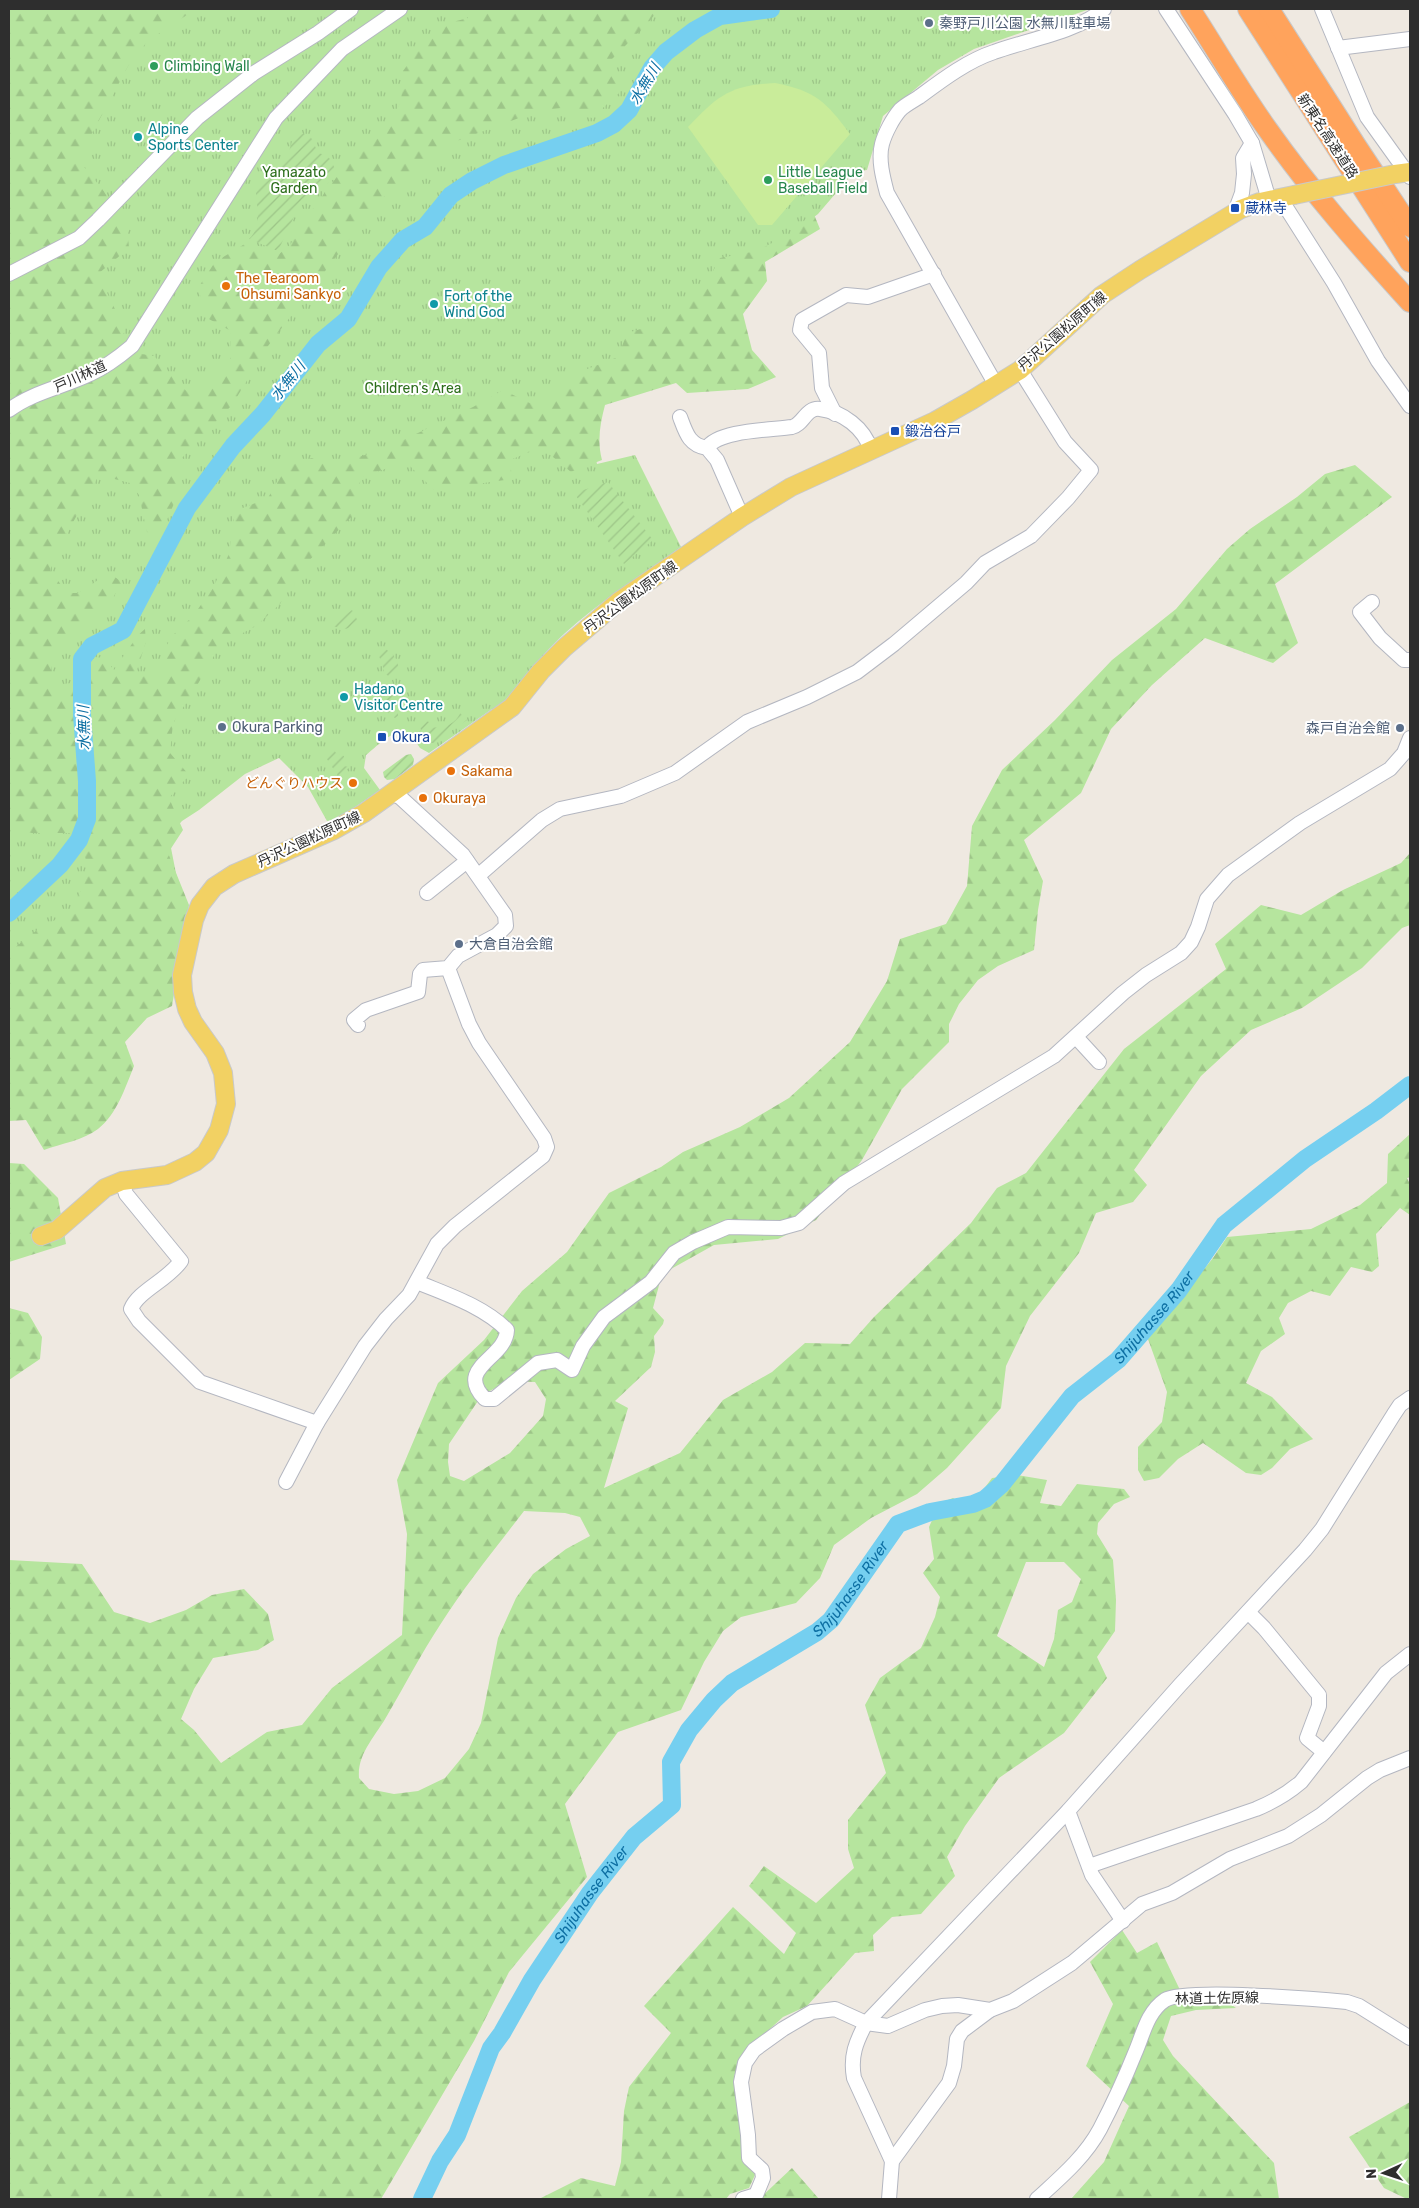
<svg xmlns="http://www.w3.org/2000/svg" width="1419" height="2208" font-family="Rubik,'Noto Sans JP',sans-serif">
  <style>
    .grass { fill: url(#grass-tufts) }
    .forest { fill: url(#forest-firs); fill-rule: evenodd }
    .garden { fill: url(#garden-furrows) }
    .pitch { fill: #c9ec9a }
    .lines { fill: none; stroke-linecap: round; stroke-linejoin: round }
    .river { stroke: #75cff0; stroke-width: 18 }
    .minor-casing { stroke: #b4b7c1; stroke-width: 16 }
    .major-casing { stroke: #c9c9c9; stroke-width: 20 }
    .highway-casing { stroke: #c9c9c9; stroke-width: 22 }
    .minor { stroke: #fff; stroke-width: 14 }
    .major { stroke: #f2d163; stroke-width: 18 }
    .highway { stroke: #ffa35c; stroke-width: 20 }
    .major-bridge-casing { stroke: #c9c9c9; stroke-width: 20; stroke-linecap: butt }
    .major-bridge { stroke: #f2d163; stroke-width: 18 }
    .service-dot { fill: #5c6f8a; stroke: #fff; stroke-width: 2 }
    .leisure-dot { fill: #2e9e5b; stroke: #fff; stroke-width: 2 }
    .culture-dot { fill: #0f9aa8; stroke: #fff; stroke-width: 2 }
    .transit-dot { fill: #1a4fb4; stroke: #fff; stroke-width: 2 }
    .food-dot { fill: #e8710a; stroke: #fff; stroke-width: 2 }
    .labels { text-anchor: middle; stroke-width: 4; stroke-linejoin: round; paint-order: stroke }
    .service-label { font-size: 14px; fill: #4e5e75; stroke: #fff; text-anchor: start }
    .leisure-label { font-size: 14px; fill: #27864d; stroke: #fff; text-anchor: start }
    .culture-label { font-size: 14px; fill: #0d838f; stroke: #fff; text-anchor: start }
    .street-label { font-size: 14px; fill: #2e2e2e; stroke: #fff }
    .park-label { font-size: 14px; fill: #2c6e1b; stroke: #fff }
    .transit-label { font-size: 14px; fill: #164399; stroke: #fff; text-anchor: start }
    .food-label { font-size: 14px; fill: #c56008; stroke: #fff; text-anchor: start }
    .water-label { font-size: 15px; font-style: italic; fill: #0d6fa3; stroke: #fff }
  </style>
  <defs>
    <pattern id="grass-tufts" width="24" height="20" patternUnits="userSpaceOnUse" patternTransform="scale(1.25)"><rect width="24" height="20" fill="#b6e59e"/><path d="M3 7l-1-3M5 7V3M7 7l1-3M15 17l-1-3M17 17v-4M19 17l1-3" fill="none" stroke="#9dc588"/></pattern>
    <pattern id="forest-firs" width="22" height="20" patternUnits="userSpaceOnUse" patternTransform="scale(1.25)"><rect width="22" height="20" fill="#b6e59e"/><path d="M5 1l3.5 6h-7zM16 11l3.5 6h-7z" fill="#9dc588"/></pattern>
    <pattern id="garden-furrows" width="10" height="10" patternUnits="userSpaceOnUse" patternTransform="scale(1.25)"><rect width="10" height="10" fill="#b6e59e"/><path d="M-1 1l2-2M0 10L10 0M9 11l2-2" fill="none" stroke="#9dc588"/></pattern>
  </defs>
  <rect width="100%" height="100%" fill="#efe9e1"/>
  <!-- grass -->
  <path class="grass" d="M179,9H1090L974,49L938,70L883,116L867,170L854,172L818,214L768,252L597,401L594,451L597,464L635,455L681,547C642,575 600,601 564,634C538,658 518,686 497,714L492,709L429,753L420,748L412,736C395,725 380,744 366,755L364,768L380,790L336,820L327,821L308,787L279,758L245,774L199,810L182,821L174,830L171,848L187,929L9,1098V184L113,71Z"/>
  <!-- forest -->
  <g class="forest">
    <path d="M9,9H196L149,40L132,59L82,152L84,167L103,190L127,225L129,248L98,274L125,330L117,350L154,356L191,396L230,361L231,331L207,318L198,288L215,262L248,242L279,254L290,245L314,207L358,149L392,117L401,102L403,71L428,37L441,25L468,18L469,9H659L648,23L610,61L619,93L592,118L561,108L538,111L457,141L405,183L380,199L268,346L232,405L176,464V499L159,538L147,532L139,495L130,483L99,475L66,535L50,570L67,593H78L109,573L122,582L106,610L53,657L51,673L53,685L73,683L95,657L104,658L114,670L138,635L145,629L146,642L135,676L163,672L165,648L173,635L193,616L213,588L229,554L235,511L268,498L286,465L312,458L348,460L382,450L473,407L503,390L534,405L552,400L564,378L618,357L627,333L675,319L702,292L720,258L756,251L792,233L813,212L820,229L765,262L767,281L743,314L752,350L776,377L748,389L687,393L676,383L605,405C600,424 597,441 602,460L571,472L547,452L537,449L510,460L512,479L434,490L406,462L361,477L355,513L298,572L280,604L256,626L220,645L195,689L173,723L170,753L189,775L169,798L183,830L168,853L189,905L172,1006L147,1018L125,1042L134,1066C125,1088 117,1114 98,1129C84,1140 60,1144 44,1150L26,1120L9,1121V952L45,924L66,916C88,879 99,870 70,833H32L9,829Z"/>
    <path d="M1355,465L1392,497L1275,584L1298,643L1273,663L1205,638L1152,685L1111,729L1081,793L1024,840L1043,881L1038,910L1034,950L998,966L978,980L959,1004L949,1024V1042L902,1089L862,1160L816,1220L778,1239L714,1245L662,1274L653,1308L664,1320L663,1324L654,1336L655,1352L651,1367L615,1401L628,1408L604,1488L680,1453L723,1400L772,1372L805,1343L850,1344L874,1317L971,1223L997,1188L1026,1173L1124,1049L1226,969L1215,944L1261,905L1301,915L1343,890L1401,863L1410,853V925L1402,928L1362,968L1302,1008L1251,1030L1201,1076L1134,1170L1147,1185L1133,1202L1096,1213L1079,1253L1030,1316L1006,1366L1001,1408L947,1468L917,1494L871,1518L834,1545L820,1578L796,1603L741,1617L723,1631L704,1662L681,1710L618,1732L565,1804L587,1877L509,1972L474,2041L381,2199H9V1560L82,1564L114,1612L150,1623L186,1610L212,1595L244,1589L268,1614L274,1640L258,1650L213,1658L194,1689L181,1719L194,1730L221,1763L267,1732L302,1725L332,1688L402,1635L407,1534L397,1480L438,1383L484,1340L522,1291L567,1252L609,1193L661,1167L683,1152L740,1127L789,1098L850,1042L887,981L900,939L946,924L967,886L972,826L1002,770L1055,720L1112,660L1176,609L1227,549L1250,529L1297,497L1325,474ZM509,1381L535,1382L546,1399L543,1416L510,1453L464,1481L450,1476L448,1462L449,1444L482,1395ZM524,1511L565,1513L580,1517L590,1536L566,1549L533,1574L516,1598L498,1638L481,1723L469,1749L445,1778L418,1791L394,1794L369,1789L359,1778C357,1753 376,1736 388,1714C405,1685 421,1654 440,1625C465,1585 495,1549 524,1511Z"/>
    <path d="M1410,1134V1177L1407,1178L1410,1184V1215L1400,1208L1376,1234L1379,1266L1372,1272L1351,1267L1330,1296L1311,1291L1288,1303L1279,1318L1285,1334L1261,1351L1246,1383L1272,1397L1313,1439L1290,1449L1272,1468L1261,1475L1246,1473L1203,1443L1178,1459L1159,1478L1144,1481L1138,1470V1447L1162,1422L1167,1392L1148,1339L1213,1258L1227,1237L1311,1229L1360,1205L1387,1183L1388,1154Z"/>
    <path d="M9,1163L24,1164L58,1198L66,1244L9,1262Z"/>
    <path d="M9,1308L28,1313L42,1337L40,1359L9,1380Z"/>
    <path d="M1017,1475L1047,1480L1040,1503L1061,1506L1077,1484L1124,1489L1130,1497L1114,1504L1098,1523L1097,1534L1113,1560L1116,1600L1115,1631L1097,1657L1107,1678L1064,1733L999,1778L965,1826L947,1857L955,1876L921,1914L892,1917L873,1935L874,1951L855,1953L807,2006L783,2017L747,2050L734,2076L746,2164L754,2169L755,2175L749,2188L730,2194L726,2199H539L581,2178L615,2186L621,2162L624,2111L629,2087L671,2033L644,2006L733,1907L784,1954L796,1933L749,1886L764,1866L816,1903L854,1868L848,1849V1820L886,1773L865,1705L880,1678L921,1648L935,1617L940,1597L923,1573L934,1559L929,1527L940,1503L953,1498L970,1509L980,1508L983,1490L992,1478ZM1026,1562H1064L1081,1579L1072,1602L1058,1610L1054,1639L1044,1667L997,1636Z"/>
    <path d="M1122,1930L1137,1953L1157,1942L1180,1990L1228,2002L1236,2008L1196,2010L1171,2016L1163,2040L1173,2056L1274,2163L1279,2199H1071L1104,2162L1129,2106L1086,2066L1113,2004L1090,1962Z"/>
    <path d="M1410,2102V2199H1407L1384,2188L1349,2137Z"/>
    <path d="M792,2168L819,2199H759Z"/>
  </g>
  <!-- garden -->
  <g class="garden">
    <path d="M301,134H307L312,139L318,153C329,155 332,160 335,170L328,183L311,194L299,206L278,251L249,239C262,226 257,210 256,193C263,182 276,163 287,158L293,138Z"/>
    <path d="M608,482L653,540L624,564L574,493Z"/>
    <path d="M352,610L360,625L345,629L332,626L331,624Z"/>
    <path d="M381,647C392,651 401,662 398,674L390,677L384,673C384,664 377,656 378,649Z"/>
    <path d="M398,684L404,685L406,690L398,706V716L395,718L388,713C384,701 386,688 398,684Z"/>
    <path d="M460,713L467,720L434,743H427L417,734L421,730L419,724L422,719L429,722L428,727C440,729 455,726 460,713Z"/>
    <path d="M332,747L336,753L344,756L343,766L350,767L338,776L325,756V753Z"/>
    <path d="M411,754L414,759L413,765L395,779L387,780L384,777L383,772L406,755Z"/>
  </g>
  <!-- pitch -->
  <path class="pitch" d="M775,83C816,91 826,102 850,134L772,225H758L688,127C718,95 731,85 775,83Z"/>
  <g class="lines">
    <!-- river -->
    <g class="river">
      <path d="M9,913L60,865L79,840L87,819V781L82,715V659L92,646L123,630L187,508L233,446L263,414L318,344L348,319L379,267L403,240L425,227L451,195L472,181L504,165L597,133L614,124L629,110L652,68L666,52L695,30L720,16L771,9"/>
      <path id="s1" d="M422,2199L440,2161L457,2135L491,2048L502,2033L532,1980L590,1893L634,1837L672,1805L671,1762L689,1730L714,1700L732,1683L817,1632L831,1620L898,1524L930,1512L973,1504L985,1499L1002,1484L1072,1396L1118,1360L1179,1290L1224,1225L1305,1159L1376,1111L1410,1085"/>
    </g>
    <!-- minor casing -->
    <g class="minor-casing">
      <g id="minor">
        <path d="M1166,9L1235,114L1252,143L1269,200"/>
        <path d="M1322,9L1367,117L1410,177"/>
        <path d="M1338,48L1410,39"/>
        <path d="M1280,198L1334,283L1378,361L1410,406"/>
        <path d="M1235,212L1242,193L1244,174L1243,158L1252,143"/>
        <path d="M9,274L79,238L98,220L197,118L254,73L318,33L351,9"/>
        <path d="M996,385L887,193C883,178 878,159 882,144C885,133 893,118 900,110C905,105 913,101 919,97C942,80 967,61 994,52C1027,40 1079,31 1104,9"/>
        <path d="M9,410C33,392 63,387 90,374C106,367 119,357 132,346L276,118L342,49L400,9"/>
        <path d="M835,414L822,388L819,353L800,330L802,320L846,295L868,297L934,274"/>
        <path d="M680,417C686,433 689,445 707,448L717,460L742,517"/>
        <path d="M707,448C718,430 772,430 792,427C803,425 806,407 820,409C843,412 864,428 871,450"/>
        <path d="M1372,602L1360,612L1380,638L1404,660H1410"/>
        <path d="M479,875L542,820L560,809L621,796L675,773L747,722L807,697L857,672L894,644L966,583L985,563L1031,536L1068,498L1091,470L1065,442L1020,370"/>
        <path d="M427,893L467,861"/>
        <path d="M358,1025L354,1020L366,1010L418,992L420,974L423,970L448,968L458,956L497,935L506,926L505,915L463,855L401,798L392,793"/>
        <path d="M1076,1037L1099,1062"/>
        <path d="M122,1181L126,1194L181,1261C168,1280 138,1291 131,1309L139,1321L200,1382L317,1423L365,1346L386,1319L409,1295L437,1244L455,1226L543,1156L547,1147L544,1138L479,1043L469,1024L448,968"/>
        <path d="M417,1282C448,1295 483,1306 507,1330C506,1359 454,1367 485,1399H494L538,1363L557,1360L572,1370L583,1346L604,1317L651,1282L674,1253L693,1242L728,1227L781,1228L799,1223L844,1183L1054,1056L1123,993L1146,975L1181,953L1191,942L1198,927L1207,899L1228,875L1300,823L1390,769L1404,753L1410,738"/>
        <path d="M286,1482L317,1423"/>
        <path d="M1248,1612L1264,1628L1319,1695V1706L1307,1738L1324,1752"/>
        <path d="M1068,1811L1092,1875L1123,1921"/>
        <path d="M1089,1866L1256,1809C1273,1802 1287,1794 1301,1782L1386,1673L1410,1654"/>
        <path d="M892,2161L854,2078C850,2056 856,2042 866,2023L1068,1811L1180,1685L1305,1550L1322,1529L1394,1414L1400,1405L1410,1398"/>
        <path d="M743,2199L756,2195L763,2178L762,2170L749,2158L748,2135L741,2082L745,2063L754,2050L783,2029L812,2012L835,2009L866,2023L888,2026L925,2010L942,2006L958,2005L990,2010L1013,2001L1072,1963L1142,1904L1172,1893L1230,1859L1288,1836L1321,1815L1367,1778L1380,1770L1410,1758"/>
        <path d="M889,2199L892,2161L949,2083L954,2066L957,2039L962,2031L990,2010"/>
        <path d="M1037,2199C1060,2178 1085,2157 1100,2129C1113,2104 1125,2078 1135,2053C1143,2035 1147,2012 1165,2000C1184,1988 1318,1999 1347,2002L1359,2006L1410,2038"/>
      </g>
    </g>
    <!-- major casing -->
    <g class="major-casing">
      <g id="major">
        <path d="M1395,174L1410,172"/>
        <path d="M41,1236L57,1230L105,1188L122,1181L167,1175L195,1162L206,1153L219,1130L226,1104L223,1073L215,1053L193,1022L187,1009L183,992L182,975L194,920L200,905L214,887L234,874L334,830L364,813L512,707L541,671L564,648L618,602L742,517L791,487L935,421L972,400L1020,370L1102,295L1140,270L1241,209L1260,202L1294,195"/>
      </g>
    </g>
    <!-- highway casing -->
    <g class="highway-casing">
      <g id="highway">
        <path d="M1190,9C1216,49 1240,91 1268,130C1311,191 1360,247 1410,302"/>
        <path d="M1248,9L1410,262"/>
        <path d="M1269,9L1355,144L1410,227"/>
      </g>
    </g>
    <!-- minor -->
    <use href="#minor" class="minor"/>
    <!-- major -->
    <use href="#major" class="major"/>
    <!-- highway -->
    <use href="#highway" class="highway"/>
    <!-- major-bridge casing -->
    <g class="major-bridge-casing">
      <path id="major-bridge" d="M1294,195L1395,174"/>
    </g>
    <!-- major-bridge -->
    <use href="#major-bridge" class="major-bridge"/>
  </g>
  <!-- markers -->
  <g class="service-dot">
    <circle cx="929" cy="23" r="5"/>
    <circle cx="222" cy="727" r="5"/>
    <circle cx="1400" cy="728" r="5"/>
    <circle cx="459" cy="944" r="5"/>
  </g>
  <g class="leisure-dot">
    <circle cx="154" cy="66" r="5"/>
    <circle cx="768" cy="180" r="5"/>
  </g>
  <g class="culture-dot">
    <circle cx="138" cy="137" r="5"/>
    <circle cx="434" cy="304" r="5"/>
    <circle cx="344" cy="697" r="5"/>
  </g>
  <g class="transit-dot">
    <rect x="1230" y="203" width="10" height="10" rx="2.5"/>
    <rect x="890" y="426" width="10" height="10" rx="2.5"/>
    <rect x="377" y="732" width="10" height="10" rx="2.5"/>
  </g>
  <g class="food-dot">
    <circle cx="226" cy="286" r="5"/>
    <circle cx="451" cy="771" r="5"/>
    <circle cx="353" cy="783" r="5"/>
    <circle cx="423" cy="798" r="5"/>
  </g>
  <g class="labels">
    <!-- service labels -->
    <g class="service-label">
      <text x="939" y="28">秦野戸川公園 水無川駐車場</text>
      <text x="232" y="732">Okura Parking</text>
      <text x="1390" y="733" text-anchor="end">森戸自治会館</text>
      <text x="469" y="949">大倉自治会館</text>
    </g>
    <!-- leisure labels -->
    <g class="leisure-label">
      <text x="164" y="71">Climbing Wall</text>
      <text x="778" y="177">Little League<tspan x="778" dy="16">Baseball Field</tspan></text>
    </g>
    <!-- culture labels -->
    <g class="culture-label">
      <text x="148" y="134">Alpine<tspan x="148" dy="16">Sports Center</tspan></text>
      <text x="444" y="301">Fort of the<tspan x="444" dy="16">Wind God</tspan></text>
      <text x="354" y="694">Hadano<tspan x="354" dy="16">Visitor Centre</tspan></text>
    </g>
    <!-- street labels -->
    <g class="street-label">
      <text transform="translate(1328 136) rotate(57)" y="5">新東名高速道路</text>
      <text transform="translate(1062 331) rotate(-41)" y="5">丹沢公園松原町線</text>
      <text transform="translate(80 376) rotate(-24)" y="5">戸川林道</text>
      <text transform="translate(630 597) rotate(-36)" y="5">丹沢公園松原町線</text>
      <text transform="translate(309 839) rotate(-25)" y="5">丹沢公園松原町線</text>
      <text transform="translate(1217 1998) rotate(-1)" y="5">林道土佐原線</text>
    </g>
    <!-- park labels -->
    <g class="park-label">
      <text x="294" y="177">Yamazato<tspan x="294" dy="16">Garden</tspan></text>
      <text x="413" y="393">Children's Area</text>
    </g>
    <!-- transit labels -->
    <g class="transit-label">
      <text x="1245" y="213">蔵林寺</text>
      <text x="905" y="436">鍛治谷戸</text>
      <text x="392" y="742">Okura</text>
    </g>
    <!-- food labels -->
    <g class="food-label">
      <text x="236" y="283">The Tearoom<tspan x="236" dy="16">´Ohsumi Sankyo´</tspan></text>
      <text x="461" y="776">Sakama</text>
      <text x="343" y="788" text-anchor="end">どんぐりハウス</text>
      <text x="433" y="803">Okuraya</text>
    </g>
    <!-- water labels -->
    <g class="water-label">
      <text transform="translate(645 84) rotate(-59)" y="5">水無川</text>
      <text transform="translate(288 381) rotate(-51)" y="5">水無川</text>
      <text transform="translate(84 728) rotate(-92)" y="5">水無川</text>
      <text dy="5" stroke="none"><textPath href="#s1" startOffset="1190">Shijuhasse River</textPath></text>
      <text dy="5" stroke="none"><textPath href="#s1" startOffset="769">Shijuhasse River</textPath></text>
      <text dy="5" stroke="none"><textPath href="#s1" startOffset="350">Shijuhasse River</textPath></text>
    </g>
  </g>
  <!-- border -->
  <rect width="1419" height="2208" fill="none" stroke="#2e2e2e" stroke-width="20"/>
  <!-- north arrow -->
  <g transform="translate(1384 2173) rotate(267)" stroke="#ffffff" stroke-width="4" paint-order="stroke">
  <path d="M0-4L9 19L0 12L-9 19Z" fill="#2e2e2e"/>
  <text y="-8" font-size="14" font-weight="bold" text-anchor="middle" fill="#2e2e2e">N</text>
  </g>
</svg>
